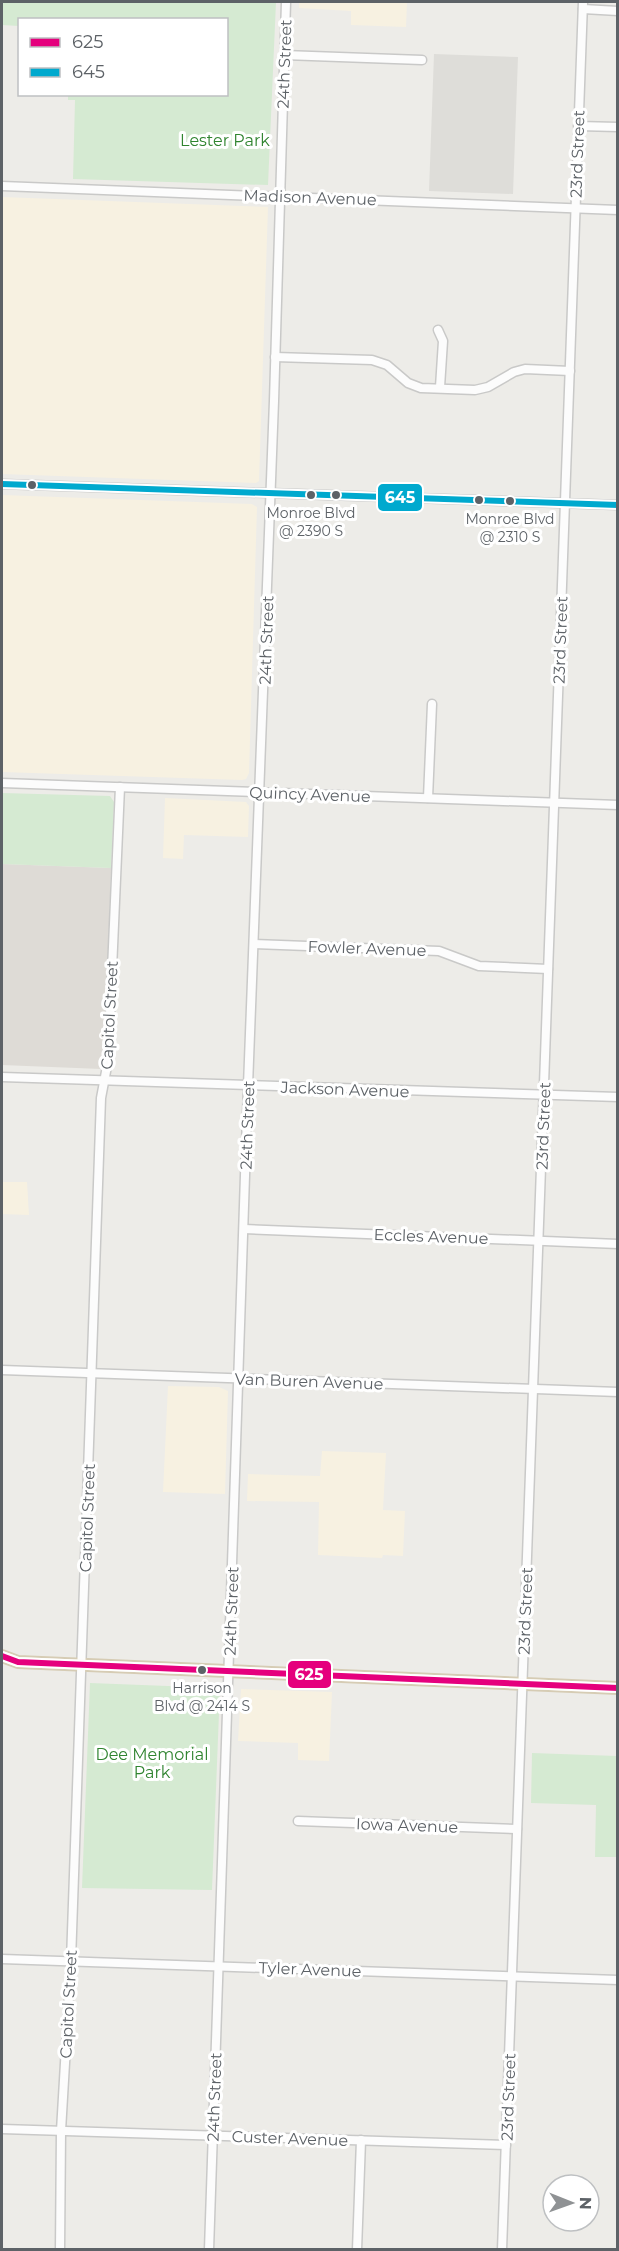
<svg xmlns="http://www.w3.org/2000/svg" width="619" height="2251" font-family="Montserrat,sans-serif">
  <style>
    .commercial { fill: #f7f1e1 }
    .industrial { fill: #deddd9 }
    .education { fill: #dedbd6 }
    .green { fill: #d5ead2 }
    .lines { fill: none; stroke-linecap: round; stroke-linejoin: round }
    .minor-casing { stroke: #c9c9c8; stroke-width: 11 }
    .major-casing { stroke: #d6ccb4; stroke-width: 14 }
    .minor { stroke: #fcfcfc; stroke-width: 8 }
    .major { stroke: #f3f1e8; stroke-width: 10 }
    .bus-1-casing { stroke: #fff; stroke-width: 10 }
    .bus-2-casing { stroke: #fff; stroke-width: 10 }
    .bus-1 { stroke: #e5007d; stroke-width: 6 }
    .bus-2 { stroke: #00a9ce; stroke-width: 6 }
    .bus-dot { fill: #5d6267; stroke: #fff; stroke-width: 2 }
    .labels { text-anchor: middle; stroke-width: 6; stroke-linejoin: round; paint-order: stroke }
    .bus-label { font-size: 14px; fill: #5d6267; stroke: #fff }
    .street-label { font-size: 16px; fill: #5d6267; stroke: #fff }
    .park-label { font-size: 16px; fill: #2f842f; stroke: #fff }
    .line-badge { stroke: #fff; stroke-width: 2 }
    .badge-label { font-size: 16px; text-anchor: middle; font-weight: bold; fill: #fff }
  </style>
  <rect width="100%" height="100%" fill="#edece8"/>
  <!-- commercial -->
  <g class="commercial">
    <path d="M299,2H407L406,27L351,25V11L299,8Z"/>
    <path d="M2,197L268,207L259,481L256,483L2,474Z"/>
    <path d="M2,495L252,504L257,507L249,773L246,779L242,780L2,772Z"/>
    <path d="M165,798L246,802L249,806L248,837L184,835L183,859L163,858Z"/>
    <path d="M2,1182H27L29,1215L2,1214Z"/>
    <path d="M168,1386L219,1387L228,1391L225,1494L163,1492Z"/>
    <path d="M322,1451L386,1453L383,1510L405,1511L403,1556L383,1555L382,1558L318,1555L319,1502L247,1501L248,1474L320,1476Z"/>
    <path d="M241,1689L332,1692L329,1761L298,1760V1743L238,1741Z"/>
  </g>
  <!-- industrial -->
  <path class="industrial" d="M434,54L518,57L513,194L429,191Z"/>
  <!-- education -->
  <path class="education" d="M2,864L111,868L104,1067L101,1069L2,1065Z"/>
  <!-- green -->
  <g class="green">
    <path d="M2,2H276L268,185L73,179L75,100H68V95L226,94V20H20L19,26L2,25Z"/>
    <path d="M2,793L110,796L114,802L111,868L2,864Z"/>
    <path d="M90,1683L220,1688L212,1890L82,1888Z"/>
    <path d="M532,1753L617,1756V1857H595L596,1805L531,1803Z"/>
  </g>
  <g class="lines">
    <!-- minor casing -->
    <g class="minor-casing">
      <g id="minor">
        <path d="M583,9L618,11"/>
        <path d="M284,55L422,60"/>
        <path d="M578,126L618,127"/>
        <path d="M2,186L618,210"/>
        <path d="M438,330L443,341L440,387"/>
        <path d="M275,357L372,360L387,365L408,383L421,388L475,390L488,387L514,372L525,369L570,371"/>
        <path d="M2,484L618,505"/>
        <path d="M2,783L618,805"/>
        <path d="M428,798L432,704"/>
        <path d="M254,944L439,951L479,966L548,969"/>
        <path d="M2,1077L618,1097"/>
        <path d="M244,1229L618,1244"/>
        <path d="M2,1370L618,1392"/>
        <path d="M298,1821L517,1829"/>
        <path d="M2,1959L618,1980"/>
        <path d="M2,2129L506,2145"/>
        <path d="M60,2250L61,2131L71,1961L101,1098L108,1061L120,787"/>
        <path d="M209,2250L248,1086L274,401L286,2"/>
        <path d="M357,2250L361,2140"/>
        <path d="M502,2250L583,2"/>
      </g>
    </g>
    <!-- major casing -->
    <g class="major-casing">
      <path id="major" d="M2,1656L18,1662L618,1688"/>
    </g>
    <!-- minor -->
    <use href="#minor" class="minor"/>
    <!-- major -->
    <use href="#major" class="major"/>
    <!-- bus-1 casing -->
    <g class="bus-1-casing">
      <path id="bus-1" d="M2,1656L18,1662L618,1688"/>
    </g>
    <!-- bus-2 casing -->
    <g class="bus-2-casing">
      <path id="bus-2" d="M2,484L618,505"/>
    </g>
    <!-- bus-1 -->
    <use href="#bus-1" class="bus-1"/>
    <!-- bus-2 -->
    <use href="#bus-2" class="bus-2"/>
  </g>
  <!-- markers -->
  <g class="bus-dot">
    <circle cx="32" cy="485" r="5"/>
    <circle cx="311" cy="495" r="5"/>
    <circle cx="336" cy="495" r="5"/>
    <circle cx="479" cy="500" r="5"/>
    <circle cx="510" cy="501" r="5"/>
    <circle cx="202" cy="1670" r="5"/>
  </g>
  <g class="labels">
    <!-- bus labels -->
    <g class="bus-label">
      <text x="311" y="518">Monroe Blvd<tspan x="311" dy="18">@ 2390 S</tspan></text>
      <text x="510" y="524">Monroe Blvd<tspan x="510" dy="18">@ 2310 S</tspan></text>
      <text x="202" y="1693">Harrison<tspan x="202" dy="18">Blvd @ 2414 S</tspan></text>
    </g>
    <!-- street labels -->
    <g class="street-label">
      <text transform="translate(284 64) rotate(-88)" y="6">24th Street</text>
      <text transform="translate(577 154) rotate(-88)" y="6">23rd Street</text>
      <text transform="translate(310 197) rotate(2)" y="6">Madison Avenue</text>
      <text transform="translate(266 640) rotate(-88)" y="6">24th Street</text>
      <text transform="translate(560 640) rotate(-88)" y="6">23rd Street</text>
      <text transform="translate(310 794) rotate(2)" y="6">Quincy Avenue</text>
      <text transform="translate(367 948) rotate(2)" y="6">Fowler Avenue</text>
      <text transform="translate(109 1015) rotate(-87)" y="6">Capitol Street</text>
      <text transform="translate(345 1089) rotate(2)" y="6">Jackson Avenue</text>
      <text transform="translate(247 1125) rotate(-88)" y="6">24th Street</text>
      <text transform="translate(543 1126) rotate(-88)" y="6">23rd Street</text>
      <text transform="translate(431 1236) rotate(2)" y="6">Eccles Avenue</text>
      <text transform="translate(309 1381) rotate(2)" y="6">Van Buren Avenue</text>
      <text transform="translate(87 1518) rotate(-88)" y="6">Capitol Street</text>
      <text transform="translate(231 1611) rotate(-88)" y="6">24th Street</text>
      <text transform="translate(525 1611) rotate(-88)" y="6">23rd Street</text>
      <text transform="translate(407 1825) rotate(2)" y="6">Iowa Avenue</text>
      <text transform="translate(310 1969) rotate(2)" y="6">Tyler Avenue</text>
      <text transform="translate(68 2004) rotate(-87)" y="6">Capitol Street</text>
      <text transform="translate(214 2097) rotate(-88)" y="6">24th Street</text>
      <text transform="translate(508 2097) rotate(-88)" y="6">23rd Street</text>
      <text transform="translate(290 2138) rotate(2)" y="6">Custer Avenue</text>
    </g>
    <!-- park labels -->
    <g class="park-label">
      <text x="225" y="146">Lester Park</text>
      <text x="152" y="1760">Dee Memorial<tspan x="152" dy="18">Park</tspan></text>
    </g>
  </g>
  <g class="line-badge">
    <rect x="377" y="483" width="46" height="29" rx="6" fill="#00a9ce"/>
    <rect x="287" y="1660" width="45" height="29" rx="6" fill="#e5007d"/>
  </g>
  <g class="badge-label">
    <text x="400" y="503">645</text>
    <text x="309" y="1680">625</text>
  </g>
  <!-- border -->
  <rect width="619" height="2251" fill="none" stroke="#5d6267" stroke-width="6"/>
  <!-- legend -->
  <rect x="18" y="18" width="210" height="78" fill="#ffffff" stroke="#bec0c2" stroke-width="1.5"/>
  <rect x="30" y="38" width="30" height="9" fill="#e5007d" stroke="#bec0c2" stroke-width="1.5"/>
  <text x="72" y="48" font-size="18" fill="#5d6267">625</text>
  <rect x="30" y="68" width="30" height="9" fill="#00a9ce" stroke="#bec0c2" stroke-width="1.5"/>
  <text x="72" y="78" font-size="18" fill="#5d6267">645</text>
  <!-- north arrow -->
  <g transform="translate(571 2203) rotate(91)"><circle r="28" fill="#ffffff" stroke="#bec0c2" stroke-width="1.5"/>
  <path d="M0-4.5L10 22L0 15L-10 22Z" fill="#8f9294"/>
  <text y="-9" font-size="16" font-weight="bold" text-anchor="middle" fill="#5d6267">N</text>
  </g>
</svg>
